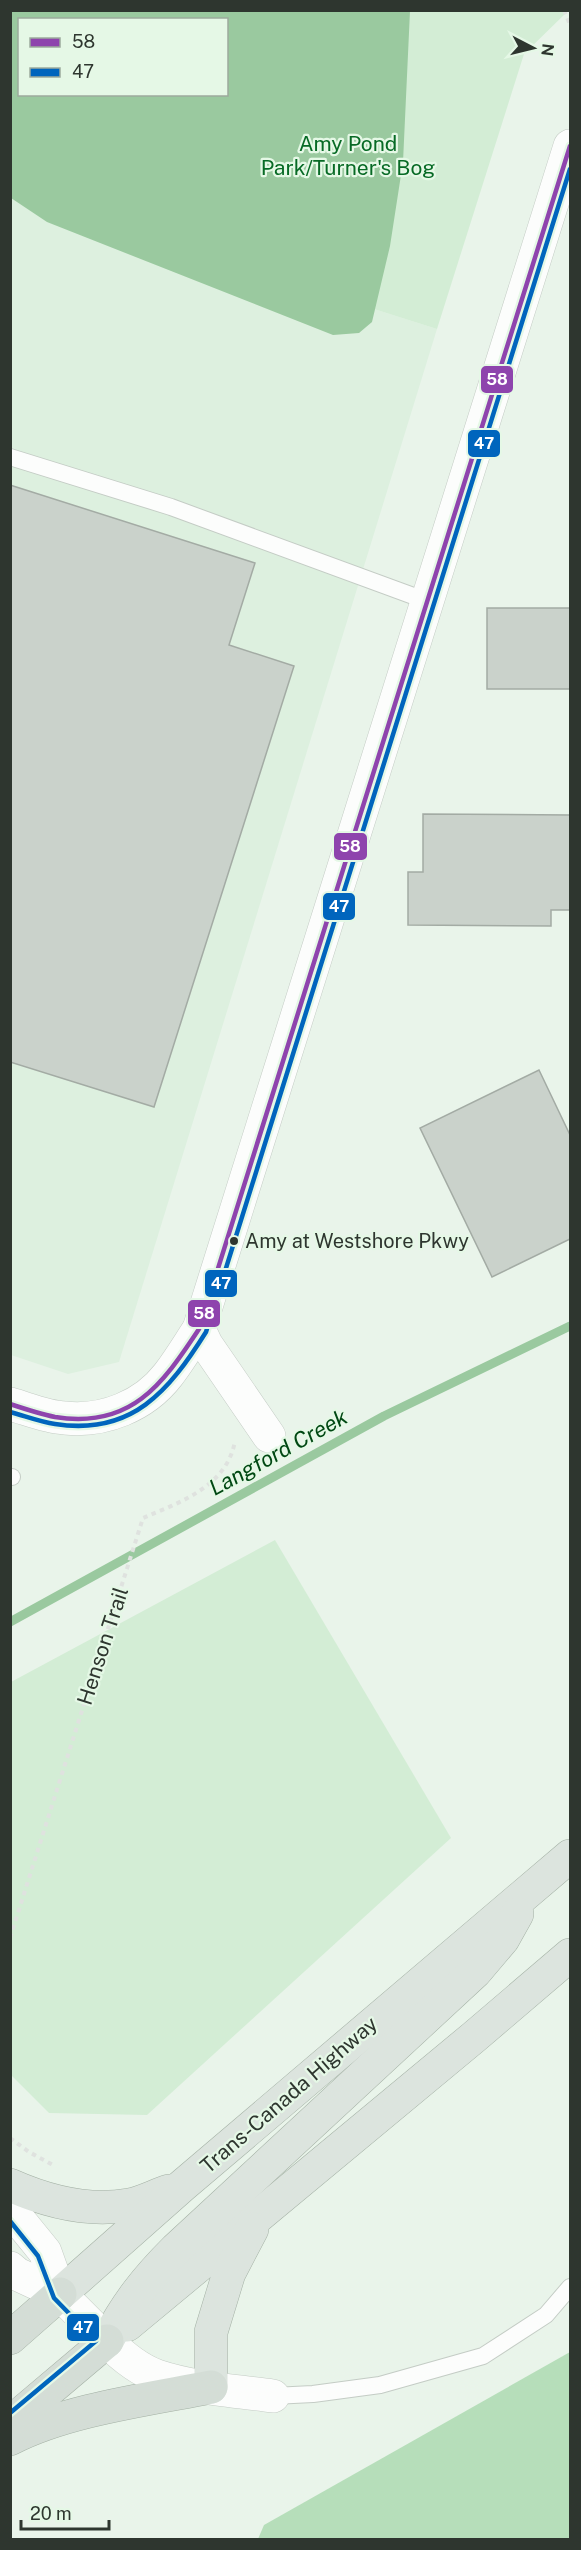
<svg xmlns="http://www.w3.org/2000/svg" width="581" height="2550" font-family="'Public Sans',sans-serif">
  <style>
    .built { fill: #ddf0df }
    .green { fill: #d3edd5; fill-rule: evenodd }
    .forest { fill: #b6deba }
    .water { fill: #9ac99f; fill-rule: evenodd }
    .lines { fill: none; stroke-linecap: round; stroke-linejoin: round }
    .stream { stroke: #9ac99f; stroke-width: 9 }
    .building { fill: #cad2cb; stroke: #a3aba4; stroke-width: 1.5 }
    .service-casing { stroke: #c4ccc5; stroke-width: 18 }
    .minor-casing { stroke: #c4ccc5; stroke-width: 34 }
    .tertiary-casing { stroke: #c4ccc5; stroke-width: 34 }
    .secondary-casing { stroke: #c4ccc5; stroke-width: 34 }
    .trunk-casing { stroke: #a4b1a5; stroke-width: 34 }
    .motorway-casing { stroke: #a4b1a5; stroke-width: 34 }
    .path { stroke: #dfe2df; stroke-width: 4; stroke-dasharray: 4.5 4.5; stroke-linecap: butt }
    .service { stroke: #fcfdfc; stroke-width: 16 }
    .minor { stroke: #fcfdfc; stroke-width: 33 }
    .tertiary { stroke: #fcfdfc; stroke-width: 33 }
    .secondary { stroke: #fcfdfc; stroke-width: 33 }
    .trunk { stroke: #dce4de; stroke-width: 33 }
    .motorway { stroke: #d4ddd6; stroke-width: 33 }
    .bus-1-casing { stroke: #e5f8e6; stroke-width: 9 }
    .bus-2-casing { stroke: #e5f8e6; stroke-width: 9 }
    .bus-1 { stroke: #8e44ad; stroke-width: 4.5 }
    .bus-2 { stroke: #0065bd; stroke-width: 4.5 }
    .bus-dot { fill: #2e362f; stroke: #e5f8e6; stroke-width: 2 }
    .labels { text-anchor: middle; stroke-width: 4.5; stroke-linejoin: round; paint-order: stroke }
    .bus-label { font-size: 20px; fill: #2e362f; stroke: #e5f8e6; text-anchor: start }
    .park-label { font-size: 21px; fill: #076a25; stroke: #e5f8e6 }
    .street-label { font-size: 21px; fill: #2e362f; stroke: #e5f8e6 }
    .water-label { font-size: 22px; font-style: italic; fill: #004813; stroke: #e5f8e6 }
    .line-badge { stroke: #e5f8e6; stroke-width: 2 }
    .badge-label { font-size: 16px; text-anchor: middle; font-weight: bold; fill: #fff }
  </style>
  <rect width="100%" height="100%" fill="#e9f4ea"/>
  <!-- built -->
  <path class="built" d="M11,194L437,329L119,1362L68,1374L11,1355Z"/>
  <!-- green -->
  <g class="green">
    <path d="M11,11H568L524,54L437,329L11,194ZM20,20H226V94H20Z"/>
    <path d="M275,1540L451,1838L147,2115L49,2113L11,2075V1682Z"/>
  </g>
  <!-- forest -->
  <path class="forest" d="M570,2352V2539H258L264,2525Z"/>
  <!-- water -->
  <path class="water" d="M10,11H410L403,162L390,246L372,322L359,333L333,335L47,222L11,198ZM20,20H226V94H20Z"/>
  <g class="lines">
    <!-- stream -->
    <path class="stream" d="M10,1622L384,1416L570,1326"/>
  </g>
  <!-- building -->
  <g class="building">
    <path d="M10,485L255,563L229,645L294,666L154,1107L10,1062Z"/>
    <rect x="487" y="608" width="83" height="81"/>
    <path d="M423,814L570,815V910H551V926L408,925V872H423Z"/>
    <path d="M539,1070L570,1135V1239L492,1277L420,1128Z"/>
  </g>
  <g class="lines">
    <!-- service casing -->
    <g class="service-casing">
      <g id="service">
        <path d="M10,457L171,507L427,601"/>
        <path d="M10,1477H12"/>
        <path d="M273,2396L313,2394L380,2385L483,2356L546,2315L570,2287"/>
      </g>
    </g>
    <!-- minor casing -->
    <g class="minor-casing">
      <g id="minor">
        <path d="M199,1329L206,1344L269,1436"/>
        <path d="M107,2341C121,2355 137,2369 157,2376C193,2388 235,2391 273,2396"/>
      </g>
    </g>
    <!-- tertiary casing -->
    <g class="tertiary-casing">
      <path id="tertiary" d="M10,1404C28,1409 46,1417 65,1418C104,1422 144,1406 168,1375C179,1361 189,1344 199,1329L570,146"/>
    </g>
    <!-- secondary casing -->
    <g class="secondary-casing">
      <g id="secondary">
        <path d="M10,2209L45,2252L60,2294"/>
        <path d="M10,2268L17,2274L60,2294L107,2341"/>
      </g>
    </g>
    <!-- trunk casing -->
    <g class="trunk-casing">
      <g id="trunk">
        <path d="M10,2185C48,2202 88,2212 129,2205C142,2203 156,2195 169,2191"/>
        <path d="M60,2294L182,2186L570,1856"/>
        <path d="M127,2325L474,2037L570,1955"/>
        <path d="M107,2341C127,2303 146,2279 176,2249L475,1972L503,1939L517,1914"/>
        <path d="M211,2387V2332L229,2273L252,2229"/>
      </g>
    </g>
    <!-- motorway casing -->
    <g class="motorway-casing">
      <g id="motorway">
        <path d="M10,2338L60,2294"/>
        <path d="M10,2423L107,2341"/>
        <path d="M10,2439C65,2410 150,2399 211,2387"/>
      </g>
    </g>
    <!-- path -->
    <g class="path">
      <path d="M564,10L570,25"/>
      <path d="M10,1938L143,1518C181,1502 227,1486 235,1441"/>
      <path d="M10,2138L29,2152L53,2165"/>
    </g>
    <!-- service -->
    <use href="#service" class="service"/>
    <!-- minor -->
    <use href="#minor" class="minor"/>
    <!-- tertiary -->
    <use href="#tertiary" class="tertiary"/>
    <!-- secondary -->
    <use href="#secondary" class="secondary"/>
    <!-- trunk -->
    <use href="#trunk" class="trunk"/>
    <!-- motorway -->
    <use href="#motorway" class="motorway"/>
    <!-- bus-1 casing -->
    <g class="bus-1-casing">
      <path id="bus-1" d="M10,1404C25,1409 40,1414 55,1417C131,1429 162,1385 199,1329L570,146"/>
    </g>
    <!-- bus-2 casing -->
    <g class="bus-2-casing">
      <g id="bus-2">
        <path d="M10,1412C25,1416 40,1422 55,1424C132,1436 169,1391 206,1332L570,169"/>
        <path d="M10,2221L38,2256L54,2298L96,2341L10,2413"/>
      </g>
    </g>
    <!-- bus-1 -->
    <use href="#bus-1" class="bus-1"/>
    <!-- bus-2 -->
    <use href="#bus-2" class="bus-2"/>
  </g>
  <!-- markers -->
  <circle class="bus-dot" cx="234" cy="1241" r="5"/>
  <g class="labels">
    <!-- bus labels -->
    <g class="bus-label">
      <text x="245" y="1248">Amy at Westshore Pkwy</text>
    </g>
    <!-- park labels -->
    <g class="park-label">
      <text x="348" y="151">Amy Pond<tspan x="348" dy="24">Park/Turner's Bog</tspan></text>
    </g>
    <!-- street labels -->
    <g class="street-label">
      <text transform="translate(103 1646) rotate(-72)" y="7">Henson Trail</text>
      <text transform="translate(289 2095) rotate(-41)" y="7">Trans-Canada Highway</text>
    </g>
    <!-- water labels -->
    <g class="water-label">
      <text transform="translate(278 1452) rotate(-29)" y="8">Langford Creek</text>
    </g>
  </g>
  <g class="line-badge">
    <rect x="480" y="365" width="34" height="29" rx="6" fill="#8e44ad"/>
    <rect x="467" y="429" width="34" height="29" rx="6" fill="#0065bd"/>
    <rect x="333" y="832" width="35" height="29" rx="6" fill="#8e44ad"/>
    <rect x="322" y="892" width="34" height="29" rx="6" fill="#0065bd"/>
    <rect x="204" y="1269" width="34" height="29" rx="6" fill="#0065bd"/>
    <rect x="187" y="1299" width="34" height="29" rx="6" fill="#8e44ad"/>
    <rect x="66" y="2313" width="34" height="29" rx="6" fill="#0065bd"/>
  </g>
  <g class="badge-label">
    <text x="497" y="385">58</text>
    <text x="484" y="449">47</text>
    <text x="350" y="852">58</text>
    <text x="339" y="912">47</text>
    <text x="221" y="1289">47</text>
    <text x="204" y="1319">58</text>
    <text x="83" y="2333">47</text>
  </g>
  <!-- border -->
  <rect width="581" height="2550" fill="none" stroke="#2e362f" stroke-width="24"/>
  <!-- legend -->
  <rect x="18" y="18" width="210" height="78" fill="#e5f8e6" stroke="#9caa9d" stroke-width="1.5"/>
  <rect x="30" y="38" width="30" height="9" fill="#8e44ad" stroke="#9caa9d" stroke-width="1.5"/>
  <text x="72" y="48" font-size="18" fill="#2e362f">58</text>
  <rect x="30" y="68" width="30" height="9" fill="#0065bd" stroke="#9caa9d" stroke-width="1.5"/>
  <text x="72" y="78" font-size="18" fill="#2e362f">47</text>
  <!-- north arrow -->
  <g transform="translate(533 48) rotate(97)" stroke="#e5f8e6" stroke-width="4.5" paint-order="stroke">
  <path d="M0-4.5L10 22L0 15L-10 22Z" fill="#2e362f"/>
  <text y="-9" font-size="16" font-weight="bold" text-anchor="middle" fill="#2e362f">N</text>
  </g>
  <!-- scale -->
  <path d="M21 2520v9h88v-9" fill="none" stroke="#2e362f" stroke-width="3"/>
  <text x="30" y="2520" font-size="18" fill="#2e362f" stroke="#e5f8e6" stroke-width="4.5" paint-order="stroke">20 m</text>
</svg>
